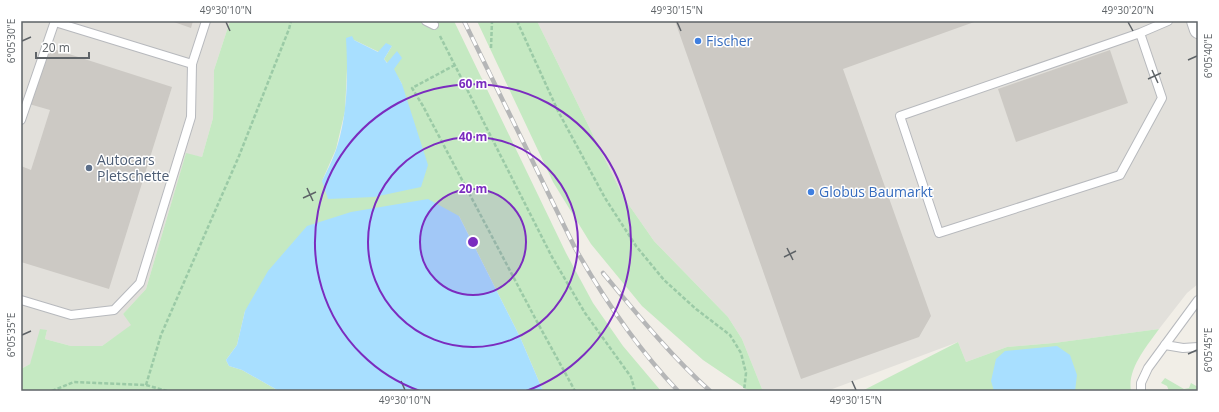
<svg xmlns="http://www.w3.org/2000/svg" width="1219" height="412" font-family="'Open Sans',sans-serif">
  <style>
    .industrial { fill: #e2e0db }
    .green { fill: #c5e9c2; fill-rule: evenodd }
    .water { fill: #a8dfff }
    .building { fill: #ccc9c4 }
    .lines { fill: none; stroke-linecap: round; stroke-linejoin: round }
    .lane-casing { stroke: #b7b9bd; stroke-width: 10 }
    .street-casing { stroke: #b7b9bd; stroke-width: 18 }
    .path { stroke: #9bcaa6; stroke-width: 2.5; stroke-dasharray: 4 2; stroke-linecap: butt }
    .lane { stroke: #fff; stroke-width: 8 }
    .street { stroke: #fff; stroke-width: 16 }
    .rail-casing { stroke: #b5b6b7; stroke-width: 4.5 }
    .rail { stroke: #fff; stroke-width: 3; stroke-dasharray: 9; stroke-linecap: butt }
    .ticks { fill: none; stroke: #5e6367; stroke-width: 1.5 }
    .ring { fill: none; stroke: #7b2cbf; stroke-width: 2 }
    .shop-dot { fill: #3f7fe0; stroke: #fff; stroke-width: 1.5 }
    .service-dot { fill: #5c6f8a; stroke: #fff; stroke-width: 1.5 }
    .labels { text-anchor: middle; stroke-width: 3; stroke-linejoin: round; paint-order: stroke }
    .shop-label { font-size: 14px; fill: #366cbe; stroke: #fff; text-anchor: start }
    .service-label { font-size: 14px; fill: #4e5e75; stroke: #fff; text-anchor: start }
    .centre { fill: #7b2cbf; stroke: #fff; stroke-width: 2 }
    .ring-label { font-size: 12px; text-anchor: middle; font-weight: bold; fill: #7b2cbf; stroke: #fff; stroke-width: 3; stroke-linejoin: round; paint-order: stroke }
    .neatline { fill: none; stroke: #5e6367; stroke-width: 1.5 }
    .ticks-label { font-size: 10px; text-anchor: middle; fill: #5e6367 }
  </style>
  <rect width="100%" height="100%" fill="#f1eee7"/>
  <!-- industrial -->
  <g class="industrial">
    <path d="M21,21H230L214,70L213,118L202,157L186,154L146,289L123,314L132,325L102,346H71L45,339L47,330L30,364L21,369Z"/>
    <path d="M537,21H1198V284L1187,293L1159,329L1054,343L1007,347L966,362L958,342L827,391H772L762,389L742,339L728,317L654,241L624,198Z"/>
  </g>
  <!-- green -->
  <g class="green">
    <path d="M230,21H454L566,253L593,303L623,346L661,391H543L520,337L459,216L245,311L237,345L226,360L229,366L242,370L279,391H21V369L30,364L40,329L47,330L45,339L71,346H102L131,325L123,314L146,289L186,153L202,157L213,118L214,70ZM354,40L379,52L392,46L384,59L393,69L402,84L322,181L336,149L345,111L347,69Z"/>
    <path d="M477,21H537L624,198L654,241L728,317L742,339L762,389L772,391H749L703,360L642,306L591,244L553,182Z"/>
    <path d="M1159,329C1147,346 1127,369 1131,391H862L958,342L966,362L1007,347L1054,343Z"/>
    <path d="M1165,378L1184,389L1189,388L1191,383L1198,387V389L1193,391H1169L1167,386L1161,383Z"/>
  </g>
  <!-- water -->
  <g class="water">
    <path d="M352,36L354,40L378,52L386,43L392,46L384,59L387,63L397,51L402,58L394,69L402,84L428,165L421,187L374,197L328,199L322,181C327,171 332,161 336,150C348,115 348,75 346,38Z"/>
    <path d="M428,199L459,216L520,337L543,391H279L242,370L229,366L226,360L237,345L245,311L268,271L307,226L351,212Z"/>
    <path d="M1057,346L1070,355L1077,375L1075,391H994L991,381L996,359L1005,351Z"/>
  </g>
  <!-- building -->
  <g class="building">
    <path d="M171,21H193L191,28Z"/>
    <path d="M675,21H977L843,69L931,316L919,337L801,379Z"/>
    <path d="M47,47L172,87L109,289L21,262V166L31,170L50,110L29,104Z"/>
    <path d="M1110,50L1128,103L1016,142L998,89Z"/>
  </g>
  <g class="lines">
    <!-- lane casing -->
    <g class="lane-casing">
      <g id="lane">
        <path d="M426,21L434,25"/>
        <path d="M55,22L192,64"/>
        <path d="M1140,33L1162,98L1120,175L939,233L900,116L1140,33L1168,21"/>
        <path d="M21,120L55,21"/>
        <path d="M21,300L71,315L114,310L140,283L191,117L192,64L206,21"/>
        <path d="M1165,345L1183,348L1198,347"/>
        <path d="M1141,391V383L1148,368L1198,300"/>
      </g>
    </g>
    <!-- street casing -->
    <g class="street-casing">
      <path id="street" d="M1195,21L1198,30"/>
    </g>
    <!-- path -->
    <g class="path">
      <path d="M517,21L558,111L605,198L636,246L664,280L696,309L730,335L741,353L746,373L744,391"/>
      <path d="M440,36L552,257L585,313L631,377L635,391"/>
      <path d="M491,48L492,21"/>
      <path d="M455,65L412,88L423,106L535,318L575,391"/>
      <path d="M146,385L161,335L239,156L289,29L291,21"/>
      <path d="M52,391L74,382L146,385L167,391"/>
    </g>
    <!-- lane -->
    <use href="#lane" class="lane"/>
    <!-- street -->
    <use href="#street" class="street"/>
    <!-- rail casing -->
    <g class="rail-casing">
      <g id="rail">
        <path d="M464,21L575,248C604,299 637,348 678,391"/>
        <path d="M603,273C637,314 670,355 710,391"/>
      </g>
    </g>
    <!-- rail -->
    <use href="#rail" class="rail"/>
  </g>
  <!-- ticks -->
  <path class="ticks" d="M226,22L230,31M677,22L681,31M1128,22L1133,31M22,41L31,37M1188,60L1197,56M1152,70L1158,83M1148,79L1161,73M307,188L313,201M303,198L316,192M787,248L793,260M784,257L796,251M22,335L31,331M1188,354L1197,350M401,381L405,390M852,381L856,390"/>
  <!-- distance rings -->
  <circle cx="473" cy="242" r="53" fill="#7b2cbf" fill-opacity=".12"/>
  <g class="ring">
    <circle cx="473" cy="242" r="53"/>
    <circle cx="473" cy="242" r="105"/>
    <path d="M420 391A158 158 0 1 1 526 391"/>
  </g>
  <!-- markers -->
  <g class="shop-dot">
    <circle cx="698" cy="41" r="4"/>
    <circle cx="811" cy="192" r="4"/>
  </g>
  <circle class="service-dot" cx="89" cy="168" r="4"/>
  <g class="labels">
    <!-- shop labels -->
    <g class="shop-label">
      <text x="706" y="46">Fischer</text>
      <text x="819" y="197">Globus Baumarkt</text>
    </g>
    <!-- service labels -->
    <g class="service-label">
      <text x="97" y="165">Autocars<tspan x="97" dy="16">Pletschette</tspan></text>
    </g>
  </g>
  <circle cx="473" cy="242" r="6" class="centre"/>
  <g class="ring-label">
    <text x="473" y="88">60 m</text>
    <text x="473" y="141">40 m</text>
    <text x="473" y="193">20 m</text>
  </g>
  <!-- border -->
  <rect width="1219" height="412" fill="none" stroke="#ffffff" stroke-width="44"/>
  <!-- scale -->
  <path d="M36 52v6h53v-6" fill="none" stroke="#5e6367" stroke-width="2"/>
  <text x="42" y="52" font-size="12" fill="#5e6367" stroke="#ffffff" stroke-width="3" paint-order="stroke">20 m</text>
  <rect x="22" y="22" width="1175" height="368" class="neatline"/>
  <g class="ticks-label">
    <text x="226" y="14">49°30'10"N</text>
    <text x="677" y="14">49°30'15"N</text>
    <text x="1128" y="14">49°30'20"N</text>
    <text transform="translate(11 41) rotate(-90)" y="4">6°05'30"E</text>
    <text transform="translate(1208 56) rotate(-90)" y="4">6°05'40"E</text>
    <text transform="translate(11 335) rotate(-90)" y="4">6°05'35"E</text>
    <text transform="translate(1208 350) rotate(-90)" y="4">6°05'45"E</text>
    <text x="405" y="404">49°30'10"N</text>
    <text x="856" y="404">49°30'15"N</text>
  </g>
</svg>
